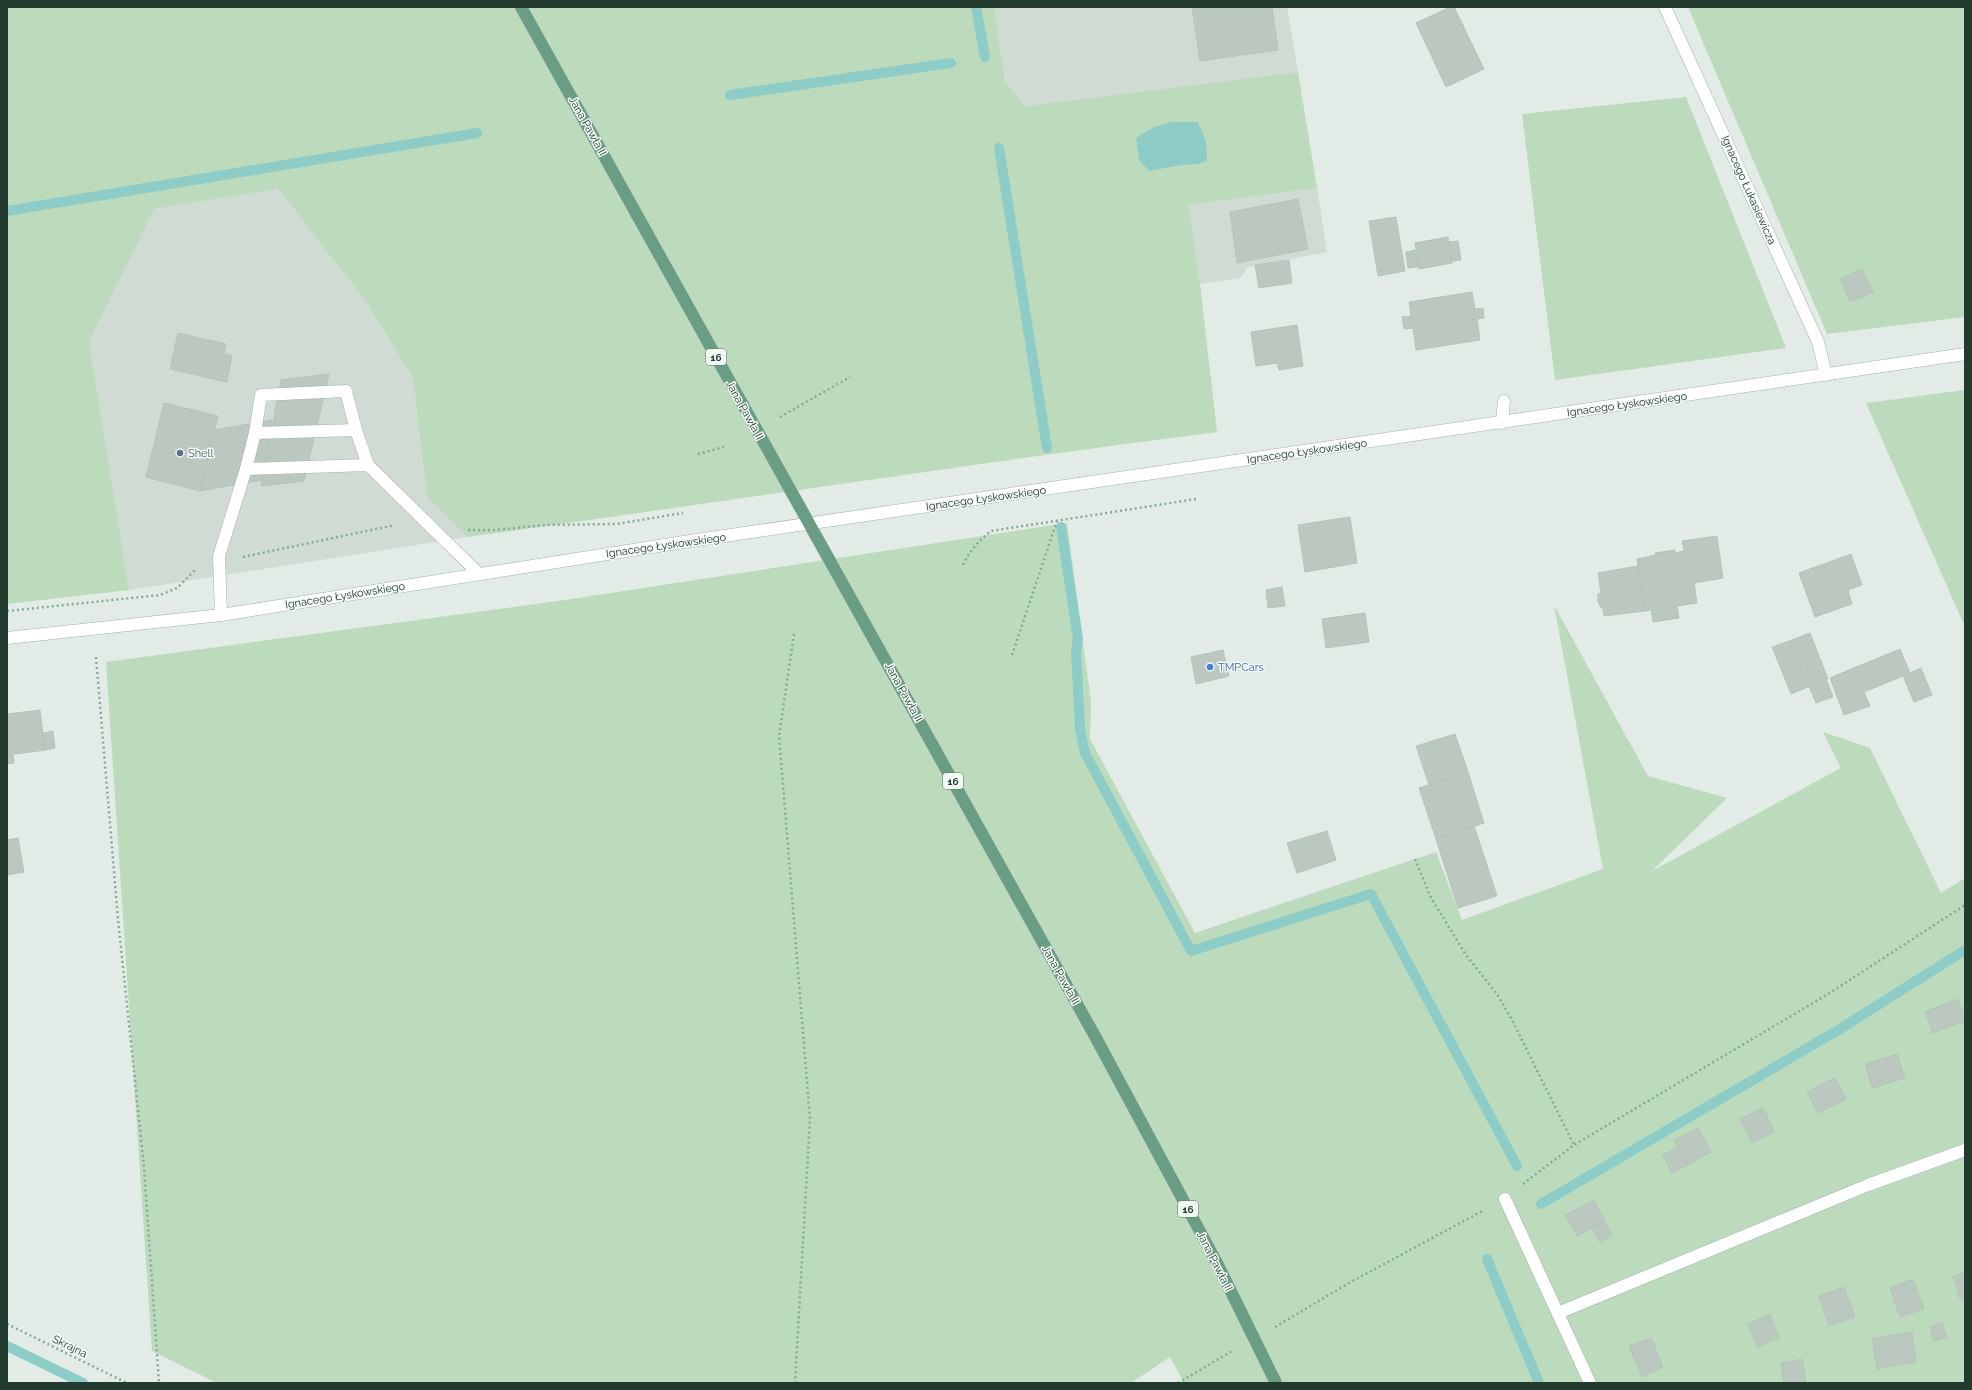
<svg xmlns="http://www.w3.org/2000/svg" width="1972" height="1390" font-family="Raleway,sans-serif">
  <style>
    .built { fill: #d0dbd3 }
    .green { fill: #bcdbbd }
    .water { fill: #8eccc7 }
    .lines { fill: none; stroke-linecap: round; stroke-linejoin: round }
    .stream { stroke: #8eccc7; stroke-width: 10 }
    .building { fill: #bac8c0; stroke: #b5c4ba }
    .service-casing { stroke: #a5b2ab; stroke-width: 13 }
    .minor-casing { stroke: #a5b2ab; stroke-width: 13 }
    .tertiary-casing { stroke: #a5b2ab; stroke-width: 13 }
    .primary-casing { stroke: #c1c8c5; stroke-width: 13 }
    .path { stroke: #84ac97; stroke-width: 2.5; stroke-dasharray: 2 3; stroke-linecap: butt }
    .service { stroke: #fff; stroke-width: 12 }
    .minor { stroke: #fff; stroke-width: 12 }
    .tertiary { stroke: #fff; stroke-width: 12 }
    .primary { stroke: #699d84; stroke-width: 12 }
    .service-dot { fill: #5c6f8a; stroke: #f2f8f3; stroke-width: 1.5 }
    .shop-dot { fill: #3f7fe0; stroke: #f2f8f3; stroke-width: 1.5 }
    .labels { text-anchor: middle; stroke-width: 3; stroke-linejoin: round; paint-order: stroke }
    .shield { fill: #f2f8f3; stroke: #61736a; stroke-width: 1 }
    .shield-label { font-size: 10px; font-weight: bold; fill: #233a2f }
    .street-label { font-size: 11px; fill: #233a2f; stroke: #f2f8f3 }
    .service-label { font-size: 11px; fill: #4e5e75; stroke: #f2f8f3; text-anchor: start }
    .shop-label { font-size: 11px; fill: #366cbe; stroke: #f2f8f3; text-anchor: start }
  </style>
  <rect width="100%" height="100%" fill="#e2ebe5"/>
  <!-- built -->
  <g class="built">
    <path d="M994,7H1287L1298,72L1026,106L1005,81Z"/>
    <path d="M1317,188L1327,252L1248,267L1240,278L1200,284L1189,205Z"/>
    <path d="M278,189L365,300L413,378L427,497L467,537L129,590L89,341L153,209Z"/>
  </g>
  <!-- green -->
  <g class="green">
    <path d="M7,7H994L1005,81L1026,106L1298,72L1317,188L1189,205L1200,284L1217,432C966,464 717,503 467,537L427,497L413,378L365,300L278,189L154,209L89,341L129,590L7,604Z"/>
    <path d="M1688,7H1965V317L1827,334Z"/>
    <path d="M1686,97L1786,348L1555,380L1522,114Z"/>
    <path d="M1965,390V627L1866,403Z"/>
    <path d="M1067,523L1091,702L1090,739L1195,933L1436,852L1462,920L1603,869L1554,605L1648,776L1727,798L1652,871L1841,768L1823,732L1870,748L1941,893L1965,878V1383H1184L1170,1357L1131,1383H217L152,1351L106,662L565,600Z"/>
  </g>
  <!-- water -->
  <path class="water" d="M1171,122H1198L1206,141L1207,161L1198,164L1182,165L1149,171L1139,160L1136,138L1152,128Z"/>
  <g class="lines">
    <!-- stream -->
    <g class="stream">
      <path d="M976,7L985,57"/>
      <path d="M730,95L951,63"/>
      <path d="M999,148L1047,448"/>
      <path d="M7,211L477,133"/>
      <path d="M1061,527L1078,639L1076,651L1080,729L1085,753L1191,951L1371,894L1517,1166"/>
      <path d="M1541,1204L1840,1029L1965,950"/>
      <path d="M1487,1259L1539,1383"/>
      <path d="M7,1346L83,1383"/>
    </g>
  </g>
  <!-- building -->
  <g class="building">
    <path d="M1192,7H1272L1278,50L1200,61Z"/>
    <path d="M1450,7H1454L1484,69L1446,87L1416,23Z"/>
    <path d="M1298,199L1308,249L1237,263L1230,212Z"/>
    <path d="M1396,217L1405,271L1378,276L1369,221Z"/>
    <path d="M1448,237L1452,263L1419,269L1415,243Z"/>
    <path d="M1458,241L1461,260L1452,261L1449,242Z"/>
    <path d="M1416,250L1418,267L1408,268L1406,252Z"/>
    <path d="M1289,260L1292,283L1259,288L1255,265Z"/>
    <path d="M1862,269L1873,292L1850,302L1840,279Z"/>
    <path d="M1472,292L1475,309L1483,308L1484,318L1477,319L1480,340L1416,350L1413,328L1404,329L1402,317L1411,316L1409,302Z"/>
    <path d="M1297,325L1303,366L1279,370L1277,363L1256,366L1251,332Z"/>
    <path d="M178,333L226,344L224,354L232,356L227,382L170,369Z"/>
    <path d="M329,374L304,481L261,486L281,380Z"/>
    <path d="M164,403L218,416L200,491L146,477Z"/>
    <path d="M272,420L262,480L200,491L215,430Z"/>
    <path d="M1350,517L1357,563L1305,572L1298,525Z"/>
    <path d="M1717,536L1723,578L1694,583L1697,603L1677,606L1679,618L1653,622L1651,610L1645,611L1637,559L1656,555L1655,553L1675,550V553L1684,551L1682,541Z"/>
    <path d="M1851,554L1862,585L1848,590L1852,604L1815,617L1799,573Z"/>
    <path d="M1638,566L1645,611L1604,616L1603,608H1601L1598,601V594L1601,593L1598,573Z"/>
    <path d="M1282,587L1285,606L1268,608L1266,590Z"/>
    <path d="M1365,613L1369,642L1326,648L1322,619Z"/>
    <path d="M1810,633L1828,679L1808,687L1789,641Z"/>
    <path d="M1789,641L1808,687L1791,694L1772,647Z"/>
    <path d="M1900,649L1910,673L1864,692L1854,668Z"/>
    <path d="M1223,650L1229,676L1196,684L1191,657Z"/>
    <path d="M1854,668L1870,706L1844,715L1830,678Z"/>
    <path d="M1921,668L1932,695L1914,702L1903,676Z"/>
    <path d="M1826,679L1833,697L1816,703L1809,686Z"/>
    <path d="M40,710L45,750L8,755L7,714Z"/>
    <path d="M53,731L55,748L45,750L43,733Z"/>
    <path d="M1455,734L1468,772L1429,785L1416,746Z"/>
    <path d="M7,747L8,755H13L14,763L7,764Z"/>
    <path d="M1468,772L1484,823L1436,839L1419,788Z"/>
    <path d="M1474,826L1497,896L1458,908L1436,839Z"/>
    <path d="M1327,831L1336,860L1297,873L1287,843Z"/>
    <path d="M18,838L24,872L7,875V840Z"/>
    <path d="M1958,999L1965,1021L1933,1033L1925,1012Z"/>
    <path d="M1897,1054L1905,1078L1872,1088L1865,1064Z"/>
    <path d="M1835,1078L1846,1099L1818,1113L1807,1092Z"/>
    <path d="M1763,1108L1775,1132L1752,1143L1740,1119Z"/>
    <path d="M1698,1128L1711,1152L1688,1165L1674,1140Z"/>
    <path d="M1678,1147L1688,1165L1672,1173L1663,1155Z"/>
    <path d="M1594,1200L1605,1221L1577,1236L1566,1215Z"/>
    <path d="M1605,1221L1612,1235L1600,1242L1592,1228Z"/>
    <path d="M1965,1272V1298L1960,1299L1953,1276Z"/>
    <path d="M1913,1279L1924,1309L1900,1317L1890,1288Z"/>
    <path d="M1844,1287L1855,1317L1829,1326L1819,1296Z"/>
    <path d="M1770,1314L1779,1338L1757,1347L1748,1324Z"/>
    <path d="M1942,1322L1947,1337L1934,1341L1930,1327Z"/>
    <path d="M1912,1332L1916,1362L1877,1369L1872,1339Z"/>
    <path d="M1651,1338L1663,1367L1642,1377L1629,1346Z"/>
    <path d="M1802,1359L1806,1382L1784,1383L1781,1363Z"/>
  </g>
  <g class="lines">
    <!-- service casing -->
    <g class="service-casing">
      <g id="service">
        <path d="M1502,423L1504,401"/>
        <path d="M255,433L261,395L346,391L356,430"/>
        <path d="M246,469L255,433L356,430L368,465"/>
        <path d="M221,615L219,556L246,469L368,465L478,573"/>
        <path d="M1505,1199L1590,1383"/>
        <path d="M1558,1313L1868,1185L1965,1150"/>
      </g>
    </g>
    <!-- minor casing -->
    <g class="minor-casing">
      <path id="minor" d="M1665,7L1818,342L1826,375"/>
    </g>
    <!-- tertiary casing -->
    <g class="tertiary-casing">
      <path id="tertiary" d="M7,638L221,615L690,541L1965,354"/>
    </g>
    <!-- primary casing -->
    <g class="primary-casing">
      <path id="primary" d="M521,7L1096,1038L1217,1263L1276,1383"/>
    </g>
    <!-- path -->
    <g class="path">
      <path d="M780,417L850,377"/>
      <path d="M698,454L724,447"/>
      <path d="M468,530H496L545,525L616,524L683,513"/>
      <path d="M243,557L395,525"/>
      <path d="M963,565C970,551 978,541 991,531L1196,499"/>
      <path d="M7,611L160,595L177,588L195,570"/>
      <path d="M794,634L779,736L810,1119L795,1383"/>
      <path d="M1012,655L1057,521"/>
      <path d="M96,657L118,919L144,1167L159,1383"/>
      <path d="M1415,859L1431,898L1466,955L1497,994L1512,1020L1574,1145"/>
      <path d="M1523,1184L1574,1145L1828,994L1965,905"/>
      <path d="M7,1324L127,1383"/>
      <path d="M1275,1327L1349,1283L1484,1210"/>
      <path d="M1178,1383L1234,1350"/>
    </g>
    <!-- service -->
    <use href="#service" class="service"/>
    <!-- minor -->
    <use href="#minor" class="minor"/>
    <!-- tertiary -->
    <use href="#tertiary" class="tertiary"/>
    <!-- primary -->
    <use href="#primary" class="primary"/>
  </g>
  <!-- markers -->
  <circle class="service-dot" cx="180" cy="453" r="4"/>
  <circle class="shop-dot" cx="1210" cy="667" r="4"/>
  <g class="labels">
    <!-- shield labels -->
    <g class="shield">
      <rect x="706" y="349" width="20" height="16" rx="3"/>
      <rect x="943" y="773" width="20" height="16" rx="3"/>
      <rect x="1178" y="1201" width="20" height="16" rx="3"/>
    </g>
    <g class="shield-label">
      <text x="716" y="361">16</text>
      <text x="953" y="785">16</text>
      <text x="1188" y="1213">16</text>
    </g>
    <!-- street labels -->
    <g class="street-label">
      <text transform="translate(588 126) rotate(61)" y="4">Jana Pawła II</text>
      <text transform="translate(1749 190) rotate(66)" y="4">Ignacego Łukasiewicza</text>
      <text transform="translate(1627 404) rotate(-8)" y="4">Ignacego Łyskowskiego</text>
      <text transform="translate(745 410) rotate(61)" y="4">Jana Pawła II</text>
      <text transform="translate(1307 451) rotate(-8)" y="4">Ignacego Łyskowskiego</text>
      <text transform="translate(986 498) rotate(-8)" y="4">Ignacego Łyskowskiego</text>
      <text transform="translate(666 545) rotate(-8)" y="4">Ignacego Łyskowskiego</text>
      <text transform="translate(345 595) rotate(-9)" y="4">Ignacego Łyskowskiego</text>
      <text transform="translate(904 692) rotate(61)" y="4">Jana Pawła II</text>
      <text transform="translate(1061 975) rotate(61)" y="4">Jana Pawła II</text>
      <text transform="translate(1215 1261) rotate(63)" y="4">Jana Pawła II</text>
      <text transform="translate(70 1346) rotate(26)" y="4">Skrajna</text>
    </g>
    <!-- service labels -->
    <g class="service-label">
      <text x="188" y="457">Shell</text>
    </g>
    <!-- shop labels -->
    <g class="shop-label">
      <text x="1218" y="671">TMPCars</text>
    </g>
  </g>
  <!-- border -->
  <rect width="1972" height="1390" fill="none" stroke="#233a2f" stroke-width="16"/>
</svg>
